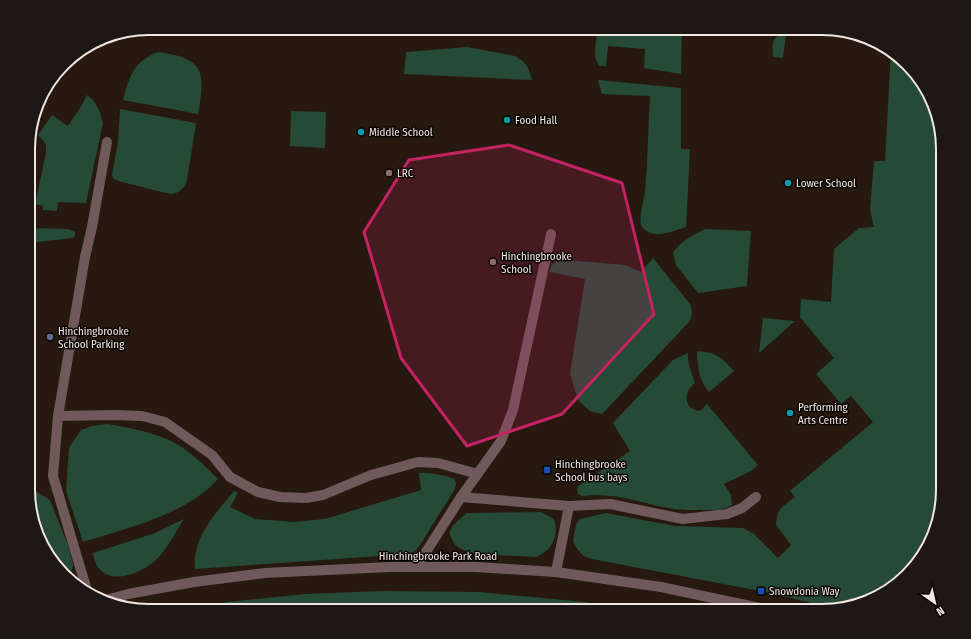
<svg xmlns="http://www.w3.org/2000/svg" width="971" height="639" font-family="'Fira Sans Condensed',sans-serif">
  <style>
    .green { fill: #254b36 }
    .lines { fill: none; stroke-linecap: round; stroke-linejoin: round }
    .minor { stroke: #6f595b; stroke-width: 10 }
    .marked { fill: #c42262; fill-opacity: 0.2; stroke: #c42262; stroke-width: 3; stroke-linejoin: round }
    .culture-dot { fill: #0f9aa8; stroke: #0b0603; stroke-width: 1.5 }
    .education-dot { fill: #8d6e63; stroke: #0b0603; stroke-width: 1.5 }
    .service-dot { fill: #5c6f8a; stroke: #0b0603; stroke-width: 1.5 }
    .transit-dot { fill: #1a4fb4; stroke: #0b0603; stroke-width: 1.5 }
    .labels { text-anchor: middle; stroke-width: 3; stroke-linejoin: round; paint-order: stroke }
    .poi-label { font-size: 11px; fill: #f1e6e0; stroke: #0b0603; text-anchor: start }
    .street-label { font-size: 11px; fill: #f1e6e0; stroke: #0b0603 }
    .rim { fill: none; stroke: #f1e6e0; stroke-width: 2 }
  </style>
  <rect width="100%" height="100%" fill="#27190f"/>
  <!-- green -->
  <g class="green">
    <path d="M598,28H682L681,74L644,68L645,49L608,46L606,66H600C591,58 597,39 598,28Z"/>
    <path d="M786,34L783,58L773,57C773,44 770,36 786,34Z"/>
    <path d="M467,47L515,56L523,61L528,68L532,80L404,74L406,52Z"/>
    <path d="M891,50L927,89L943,141V476L937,514L923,558L882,595L835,609L771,593L592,559L584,556L578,550L573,542L576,524L580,519L606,513L675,526L743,528L754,534L778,558L791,545L776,525C777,508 782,507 795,497L790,491L873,422L851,396L841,404L816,374L834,358L800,317L801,299L831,302L834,249L859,228L874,227L870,210L874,161H885Z"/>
    <path d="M159,52C206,59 205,73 198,114L123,100C129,77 134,60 159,52Z"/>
    <path d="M598,80L681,88V149H690L686,227C673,231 655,240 643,228C637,222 644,200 645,192C648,160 648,128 650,96L602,94Z"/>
    <path d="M87,95C97,102 100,112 103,123L86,203L58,202L57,211L43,210V206L35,204L46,153V144L38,135L52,115L68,126L82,105Z"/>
    <path d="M120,109L196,123L187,180C184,189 180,193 170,194L122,182L114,179L112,175L118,142Z"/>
    <path d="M291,111L326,112L325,148L290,146Z"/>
    <path d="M29,228L68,229L75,232V236L72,238L29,243Z"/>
    <path d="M705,229L751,231L747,286L698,293L676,265L673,253C680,241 694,235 705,229Z"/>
    <path d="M653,258L690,304C693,312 693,315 689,322L602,414L590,411L578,400L570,374L585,279L550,272L551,266L559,259L566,260L625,265L641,272Z"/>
    <path d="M763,318L795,321L759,353Z"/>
    <path d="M697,351C717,353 720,356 734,371L709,392C699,380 697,367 697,351Z"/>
    <path d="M688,353C687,363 692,373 695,383C683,391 683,410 700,411L707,404L758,465L751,471L724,484L731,495L732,505C723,511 712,510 702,510C693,510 683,510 674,509C644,504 613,491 582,496L578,494L577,487L630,451L613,423L673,360Z"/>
    <path d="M107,424C128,427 153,432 173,442C189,450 206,467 218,479C186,515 127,528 83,542L66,491L69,448L81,430L92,426Z"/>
    <path d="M419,473C432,473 442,474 454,479L456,483L455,489L420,545L415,551L409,554L195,569C192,538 215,514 234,491L238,493L230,507L255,519L294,522L325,519L421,490Z"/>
    <path d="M29,487L50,500L68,545L73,565L70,578L44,551L29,506Z"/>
    <path d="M541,512L554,519C559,536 553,550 536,557L476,554L463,550L455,545L450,535V531L453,525L467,513Z"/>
    <path d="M184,519C177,530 166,550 158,558C139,577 98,590 93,553L155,533Z"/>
    <path d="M382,591L478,592L585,602L639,611H193L227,602L306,594Z"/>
  </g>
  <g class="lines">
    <!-- minor -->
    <g class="minor">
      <path d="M58,416L115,415L142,416L165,422L212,455L230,477L258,492L280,497L306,498L323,495L371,475L418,462L438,463L478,474"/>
      <path d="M461,497L501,441L513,410L551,234"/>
      <path d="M569,506L610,504L683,519L727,514L742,508L756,497"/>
      <path d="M417,566L461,497L569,506L556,572"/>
      <path d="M88,594L53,476L58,416L85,257L92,227L107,142"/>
      <path d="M102,601L128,594L194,582L265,573L389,567H476L556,572L661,587L774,611"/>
    </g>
  </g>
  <!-- marked area -->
  <path class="marked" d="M509,145L622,183L654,314L562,414L467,446L401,358L364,232L409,160Z"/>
  <!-- markers -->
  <g class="culture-dot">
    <circle cx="507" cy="120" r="4"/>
    <circle cx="361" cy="132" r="4"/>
    <circle cx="788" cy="183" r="4"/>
    <circle cx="790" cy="413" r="4"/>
  </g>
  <g class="education-dot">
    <circle cx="389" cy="173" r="4"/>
    <circle cx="493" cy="262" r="4"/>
  </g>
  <circle class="service-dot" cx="50" cy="337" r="4"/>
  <g class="transit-dot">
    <rect x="543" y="466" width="8" height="8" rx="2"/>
    <rect x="757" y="587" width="8" height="8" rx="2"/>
  </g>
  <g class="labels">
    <!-- poi labels -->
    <g class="poi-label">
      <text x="515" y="124">Food Hall</text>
      <text x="369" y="136">Middle School</text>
      <text x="397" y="177">LRC</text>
      <text x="796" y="187">Lower School</text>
      <text x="501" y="260">Hinchingbrooke<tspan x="501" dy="13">School</tspan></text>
      <text x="58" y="335">Hinchingbrooke<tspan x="58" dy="13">School Parking</tspan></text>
      <text x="798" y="411">Performing<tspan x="798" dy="13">Arts Centre</tspan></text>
      <text x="555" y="468">Hinchingbrooke<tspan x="555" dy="13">School bus bays</tspan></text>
      <text x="769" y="595">Snowdonia Way</text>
    </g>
    <!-- street labels -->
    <g class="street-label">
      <text x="438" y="560">Hinchingbrooke Park Road</text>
    </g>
  </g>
  <!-- crop -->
  <path d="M0 0H971V639H0ZM149 35H822A114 114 0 0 1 936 149V490A114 114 0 0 1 822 604H149A114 114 0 0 1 35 490V149A114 114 0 0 1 149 35Z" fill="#1d1815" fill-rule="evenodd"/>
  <path class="rim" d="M149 35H822A114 114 0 0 1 936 149V490A114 114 0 0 1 822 604H149A114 114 0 0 1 35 490V149A114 114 0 0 1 149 35Z"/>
  <!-- north arrow -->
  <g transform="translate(935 603) rotate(146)" stroke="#0b0603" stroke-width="3" paint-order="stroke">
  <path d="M0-3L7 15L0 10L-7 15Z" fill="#f1e6e0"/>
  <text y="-6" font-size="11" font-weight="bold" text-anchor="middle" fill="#f1e6e0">N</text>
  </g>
</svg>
